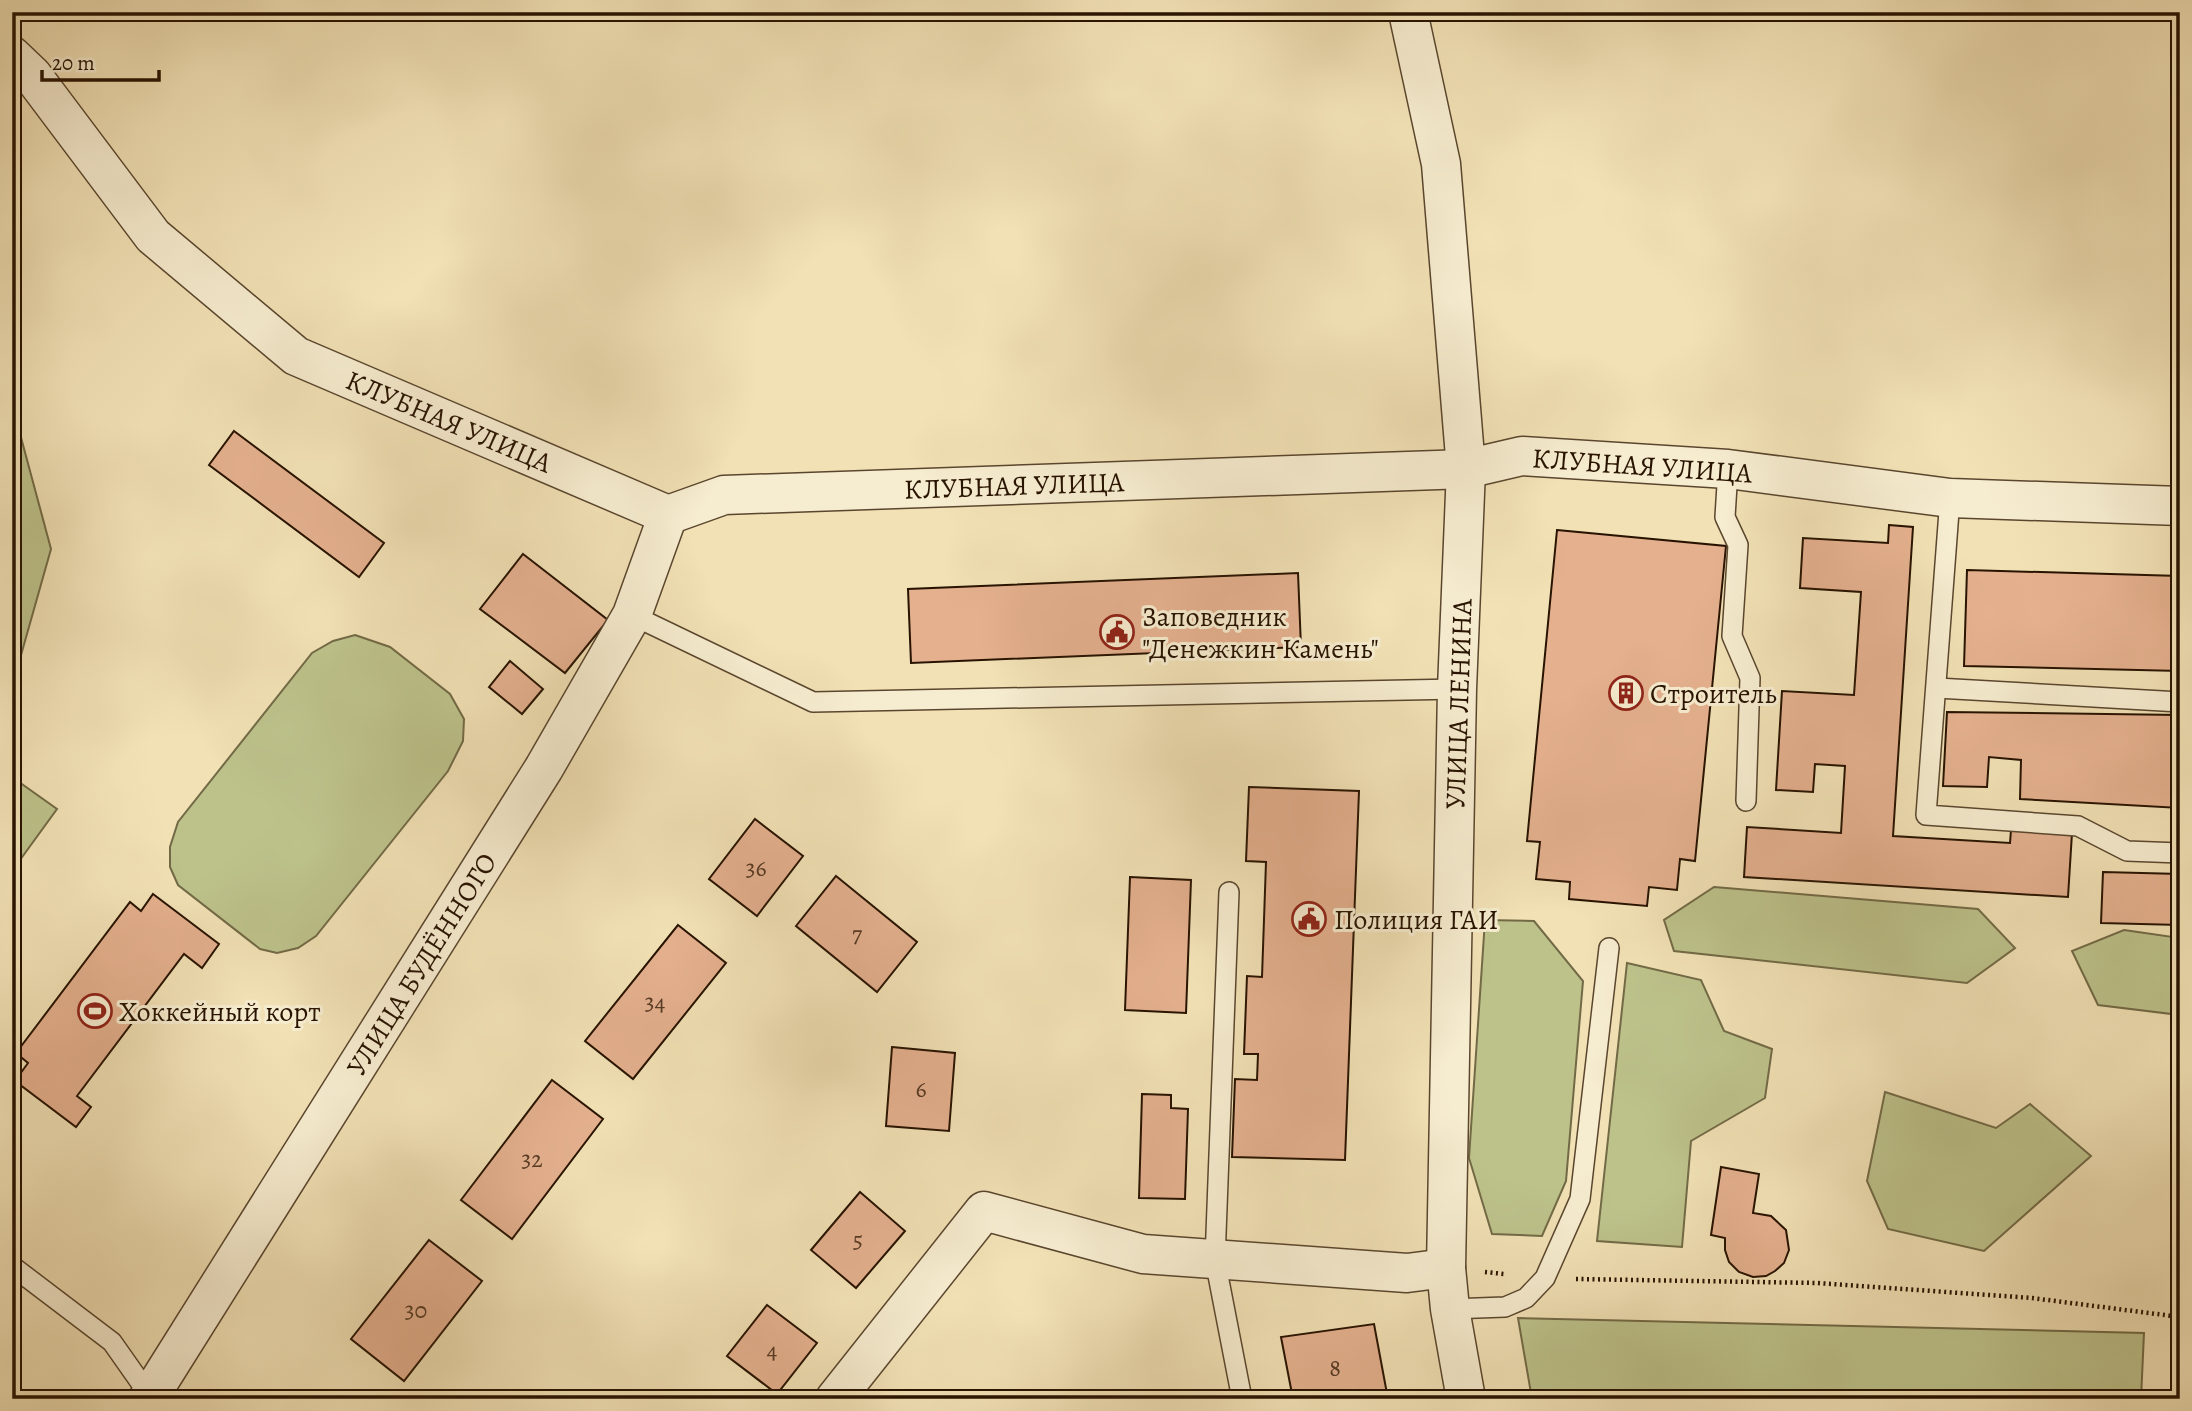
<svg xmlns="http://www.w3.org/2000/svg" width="2192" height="1411" font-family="Alegreya,serif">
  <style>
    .green { fill: #bdc28b; stroke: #726a46; stroke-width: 2 }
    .building { fill: #e4b08e; stroke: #281301; stroke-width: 2 }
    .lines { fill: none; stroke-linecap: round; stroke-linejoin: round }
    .lane-casing { stroke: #5a462e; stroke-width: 22 }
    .street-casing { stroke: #5a462e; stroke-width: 41 }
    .path { stroke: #281301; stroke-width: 4.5; stroke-dasharray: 2 3.5; stroke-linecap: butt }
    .lane { stroke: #f6eccf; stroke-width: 19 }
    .street { stroke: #f6eccf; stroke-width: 38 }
    .labels { text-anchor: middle; stroke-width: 6; stroke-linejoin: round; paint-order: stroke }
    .number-label { font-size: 24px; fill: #573a24 }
    .street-label { font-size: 28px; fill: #281301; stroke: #f6eccf }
    .poi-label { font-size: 28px; fill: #281301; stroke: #f6eccf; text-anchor: start }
  </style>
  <rect width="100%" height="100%" fill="#f1e1b5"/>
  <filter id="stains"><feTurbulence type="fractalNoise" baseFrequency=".00286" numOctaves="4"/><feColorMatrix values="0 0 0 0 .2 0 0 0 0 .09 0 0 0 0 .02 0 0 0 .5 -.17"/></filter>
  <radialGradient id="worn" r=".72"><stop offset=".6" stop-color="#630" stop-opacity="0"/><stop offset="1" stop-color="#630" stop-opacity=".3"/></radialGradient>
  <!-- green -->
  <g class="green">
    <path d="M12,404L51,549L12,687Z"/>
    <path d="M355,635L390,647L450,694L464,719L463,741L448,771L316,936L298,948L277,953L260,949L178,885L170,867V847L178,822L312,653L333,641Z"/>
    <path d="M12,777L57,809L12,871Z"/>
    <path d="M1714,887L1978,909L2015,948L1967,983L1674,951L1664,920Z"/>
    <path d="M1485,920L1534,921L1583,981L1566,1181L1542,1236L1492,1234L1469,1158Z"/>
    <path d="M2124,930L2180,938V1015L2098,1005L2072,951Z"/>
    <path d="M1627,963L1701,980L1724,1031L1772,1049L1765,1098L1691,1141L1682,1247L1597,1241Z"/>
    <path d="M1885,1092L1996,1128L2030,1104L2091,1156L1984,1251L1888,1229L1867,1181Z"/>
    <path d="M1518,1318L2144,1333L2141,1399H1532Z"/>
  </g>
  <!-- building -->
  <g class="building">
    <path d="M234,431L384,543L359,577L209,465Z"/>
    <path d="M1889,525L1913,527L1893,836L2010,843L2011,830L2072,833L2068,897L1744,877L1747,827L1841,833L1845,766L1815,764L1813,792L1776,790L1782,691L1854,695L1861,592L1800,588L1803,538L1888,543Z"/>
    <path d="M1557,530L1726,546L1695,861L1680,859L1677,890L1649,887L1647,906L1569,899L1570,882L1536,879L1540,842L1527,841Z"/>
    <path d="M523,554L608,620L565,673L480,609Z"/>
    <path d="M1967,570L2180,576V671L1964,666Z"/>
    <path d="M1298,573L1301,647L911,663L908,589Z"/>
    <path d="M510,661L543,689L522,714L489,687Z"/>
    <path d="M1947,712L2180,715V808L2020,799L2021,760L1989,757L1987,787L1943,786Z"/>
    <path d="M1249,787L1359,791L1345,1160L1232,1157L1235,1079L1257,1080L1258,1054H1244L1247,976L1262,977L1266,862L1246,861Z"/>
    <path d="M755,819L803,856L757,916L709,879Z"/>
    <path d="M2103,872L2180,874V925L2101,923Z"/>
    <path d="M836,876L917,942L877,992L796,926Z"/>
    <path d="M1130,877L1191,880L1186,1013L1125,1010Z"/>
    <path d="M153,894L219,944L202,968L184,954L77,1096L91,1107L76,1127L15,1081L28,1063L16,1053L130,902L141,911Z"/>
    <path d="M678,925L726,963L633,1079L585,1041Z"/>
    <path d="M892,1047L955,1053L949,1131L886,1126Z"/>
    <path d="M552,1080L603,1119L512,1239L461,1200Z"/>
    <path d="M1142,1094L1171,1095V1108L1188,1109L1185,1199L1139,1198Z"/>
    <path d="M1721,1167L1759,1174L1753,1213L1771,1216L1786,1230L1789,1250L1784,1263L1775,1271L1766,1276L1753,1277L1739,1272L1729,1262L1725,1250V1238L1711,1235Z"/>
    <path d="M860,1192L905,1231L856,1288L811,1250Z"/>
    <path d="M429,1240L482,1281L404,1381L351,1339Z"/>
    <path d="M767,1305L817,1343L777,1394L727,1356Z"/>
    <path d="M1374,1324L1388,1399H1293L1281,1337Z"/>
  </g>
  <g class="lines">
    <!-- lane casing -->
    <g class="lane-casing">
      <g id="lane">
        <path d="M1728,469L1725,517L1738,545L1732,636L1750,678L1746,801"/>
        <path d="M1950,498L1926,815L2078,826L2127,851L2180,853"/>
        <path d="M632,615L813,702L1457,689"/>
        <path d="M1937,688L2180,702"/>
        <path d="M1229,892L1215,1260L1242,1399"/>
        <path d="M12,1266L112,1342L150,1396"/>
        <path d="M1450,1309L1505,1307L1526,1298L1545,1278L1580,1199L1609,948"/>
      </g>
    </g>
    <!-- street casing -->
    <g class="street-casing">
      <g id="street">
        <path d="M1408,12L1441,164L1466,469L1457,689L1446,1268L1450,1309L1466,1399"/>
        <path d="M12,56L32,75L153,236L296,356L668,515L724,495L1466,469L1522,456L1728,469L1950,498L2180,506"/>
        <path d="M148,1399L544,768L632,615L668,515"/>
        <path d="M835,1399L984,1211L1143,1254L1407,1273L1446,1268"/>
      </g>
    </g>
    <!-- path -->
    <g class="path">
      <path d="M1485,1272L1504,1274"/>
      <path d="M1576,1279L1817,1283L2032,1298L2180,1317"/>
    </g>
    <!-- lane -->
    <use href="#lane" class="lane"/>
    <!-- street -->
    <use href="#street" class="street"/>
  </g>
  <!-- icons -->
  <defs>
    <g id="civic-ring" transform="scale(1.75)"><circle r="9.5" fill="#f6eccf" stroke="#8f2418" stroke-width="1.5"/><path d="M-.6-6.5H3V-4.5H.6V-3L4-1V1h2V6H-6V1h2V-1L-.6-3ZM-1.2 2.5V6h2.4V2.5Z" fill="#8f2418"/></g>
    <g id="building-ring" transform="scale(1.75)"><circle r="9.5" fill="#f6eccf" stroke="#8f2418" stroke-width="1.5"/><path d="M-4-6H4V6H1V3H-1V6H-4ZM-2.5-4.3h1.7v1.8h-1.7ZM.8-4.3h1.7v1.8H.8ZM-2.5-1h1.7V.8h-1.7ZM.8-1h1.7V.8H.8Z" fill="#8f2418"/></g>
    <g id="stadium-ring" transform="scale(1.75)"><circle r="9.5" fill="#f6eccf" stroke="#8f2418" stroke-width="1.5"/><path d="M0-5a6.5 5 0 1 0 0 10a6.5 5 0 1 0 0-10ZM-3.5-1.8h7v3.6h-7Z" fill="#8f2418"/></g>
  </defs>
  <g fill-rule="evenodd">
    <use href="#civic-ring" x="1117" y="632"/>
    <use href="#building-ring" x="1626" y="693"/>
    <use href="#civic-ring" x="1309" y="919"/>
    <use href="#stadium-ring" x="95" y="1011"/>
  </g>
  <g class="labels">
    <!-- number labels -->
    <g class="number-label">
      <text x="756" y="876">36</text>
      <text x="857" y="942">7</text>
      <text x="655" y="1010">34</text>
      <text x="921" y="1097">6</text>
      <text x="532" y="1167">32</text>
      <text x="858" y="1248">5</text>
      <text x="416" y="1318">30</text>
      <text x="772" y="1358">4</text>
      <text x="1335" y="1376">8</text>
    </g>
    <!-- street labels -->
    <g class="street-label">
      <text transform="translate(449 421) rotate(23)" y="10">КЛУБНАЯ УЛИЦА</text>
      <text transform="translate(1642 465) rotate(4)" y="10">КЛУБНАЯ УЛИЦА</text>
      <text transform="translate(1014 485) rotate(-2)" y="10">КЛУБНАЯ УЛИЦА</text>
      <text transform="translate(1458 704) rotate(-88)" y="10">УЛИЦА ЛЕНИНА</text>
      <text transform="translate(421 964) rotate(-58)" y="10">УЛИЦА БУДЁННОГО</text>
    </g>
    <!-- poi labels -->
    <g class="poi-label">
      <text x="1142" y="626">Заповедник<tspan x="1142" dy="32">"Денежкин Камень"</tspan></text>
      <text x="1650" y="703">Строитель</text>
      <text x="1334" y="929">Полиция ГАИ</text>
      <text x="119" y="1021">Хоккейный корт</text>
    </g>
  </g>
  <!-- margin -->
  <rect width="2192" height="1411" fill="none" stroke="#f1e1b5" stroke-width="42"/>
  <rect x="14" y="14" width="2164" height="1383" fill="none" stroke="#281301" stroke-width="3.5"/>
  <rect x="21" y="21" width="2150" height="1369" fill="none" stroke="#281301" stroke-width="2"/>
  <!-- scale -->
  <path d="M42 70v10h117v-10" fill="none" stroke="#281301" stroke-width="3.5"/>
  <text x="52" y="70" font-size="21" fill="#281301" stroke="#f6eccf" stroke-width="5" paint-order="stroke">20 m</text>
  <rect width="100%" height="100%" filter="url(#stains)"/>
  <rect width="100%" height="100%" fill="url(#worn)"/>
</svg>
